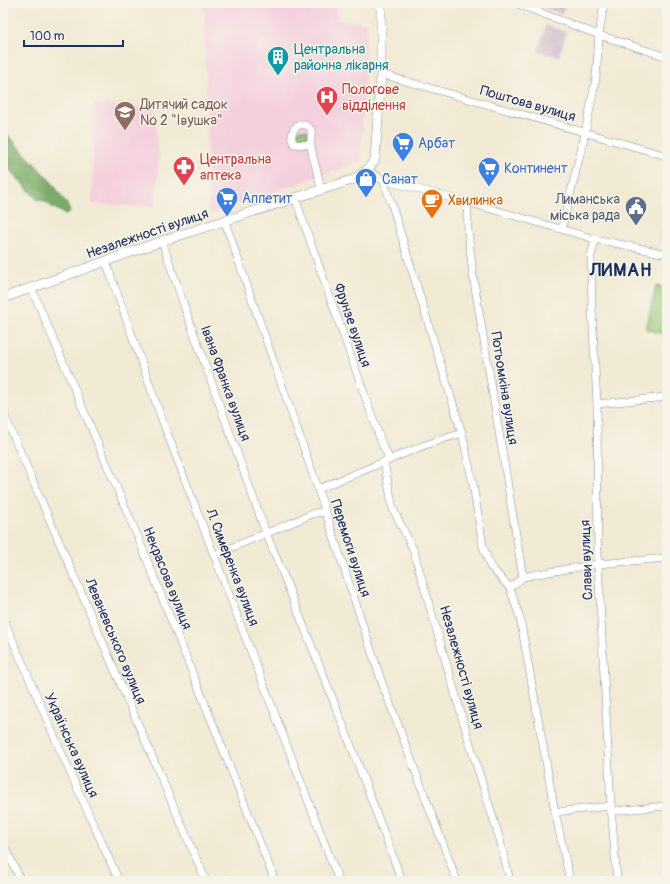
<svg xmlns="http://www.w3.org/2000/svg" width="670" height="884" font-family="Pangolin,sans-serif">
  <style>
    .built { fill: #f4cfdd }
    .industrial { fill: #d0bdcd }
    .green { fill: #99c877; stroke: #5a7c6a }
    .forest { fill: #7aac68; stroke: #4a6e63 }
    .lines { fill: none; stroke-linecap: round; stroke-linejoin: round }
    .street-casing { stroke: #868c99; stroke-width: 8 }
    .secondary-casing { stroke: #868c99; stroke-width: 10 }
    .street { stroke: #fff; stroke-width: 7 }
    .secondary { stroke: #fff; stroke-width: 9 }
    .labels { text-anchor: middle; stroke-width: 3; stroke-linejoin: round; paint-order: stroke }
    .culture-label { font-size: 14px; fill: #0d838f; stroke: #f7f3e8; text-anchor: start }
    .health-label { font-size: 14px; fill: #be3a42; stroke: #f7f3e8; text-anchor: start }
    .street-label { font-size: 14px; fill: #1b2f5e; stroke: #f7f3e8 }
    .education-label { font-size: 14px; fill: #785e54; stroke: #f7f3e8; text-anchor: start }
    .shop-label { font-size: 14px; fill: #366cbe; stroke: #f7f3e8; text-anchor: start }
    .service-label { font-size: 14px; fill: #4e5e75; stroke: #f7f3e8; text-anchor: end }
    .food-label { font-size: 14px; fill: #c56008; stroke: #f7f3e8; text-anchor: start }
    .district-label { font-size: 18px; font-weight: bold; letter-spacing: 1px; fill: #1b2f5e; stroke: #f7f3e8 }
  </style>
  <rect width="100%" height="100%" fill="#f7f3e8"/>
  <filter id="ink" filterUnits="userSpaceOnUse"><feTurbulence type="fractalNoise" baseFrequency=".025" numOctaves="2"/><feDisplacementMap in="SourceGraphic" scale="8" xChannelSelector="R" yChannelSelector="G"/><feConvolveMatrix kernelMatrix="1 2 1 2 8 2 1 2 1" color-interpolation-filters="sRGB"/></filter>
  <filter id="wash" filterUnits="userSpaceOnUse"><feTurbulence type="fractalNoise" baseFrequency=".012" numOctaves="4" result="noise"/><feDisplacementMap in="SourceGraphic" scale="16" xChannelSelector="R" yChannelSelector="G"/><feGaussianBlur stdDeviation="0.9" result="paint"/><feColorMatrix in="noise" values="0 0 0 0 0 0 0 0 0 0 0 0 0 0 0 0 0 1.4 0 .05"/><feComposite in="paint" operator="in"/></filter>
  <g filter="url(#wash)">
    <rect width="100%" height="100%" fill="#f1ead4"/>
    <!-- built -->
    <g class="built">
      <path d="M204,3H337V20L367,23L361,162L209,214Z"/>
      <path d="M94,104L154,108L159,157L156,207L92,204Z"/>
      <path d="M667,205V243L658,241Z"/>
    </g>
    <!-- industrial -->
    <g class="industrial">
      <path d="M531,3H566L562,14Z"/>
      <path d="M546,25L566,32L559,57L538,51Z"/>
    </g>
    <!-- green -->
    <g class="green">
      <path d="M299,130H305L308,131V140L304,141L297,139L296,134Z"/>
      <path d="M656,286L667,288V335L646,329Z"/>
    </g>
    <!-- forest -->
    <path class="forest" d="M3,130L55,186C60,197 67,201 70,212L65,214L52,207L45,201L38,200L3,163Z"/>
  </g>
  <g filter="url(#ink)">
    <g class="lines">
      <!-- street casing -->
      <g class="street-casing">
        <g id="street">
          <path d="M515,3L599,35L667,57"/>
          <path d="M381,74L667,156"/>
          <path d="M311,145L294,144C289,136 293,123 305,125C308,126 311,128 311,131C312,136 310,141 311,146C313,161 319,175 321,190"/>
          <path d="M367,170L383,180L467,202L595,239L667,254"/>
          <path d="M383,180L391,202L462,433L473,484L483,546L490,566L510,588L520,618L555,812L570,881"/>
          <path d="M295,198L382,444L390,460"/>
          <path d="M467,202L468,231L473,275L523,577"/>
          <path d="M225,222L318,489L381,680L457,881"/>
          <path d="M562,228L585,134L596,78L599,35L604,3"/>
          <path d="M595,239L591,256L592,309L597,404L598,564L611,806L617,881"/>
          <path d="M162,241L188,317L266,533L279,564L347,735L402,881"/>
          <path d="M106,262L161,417L339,881"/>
          <path d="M31,287L137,535L215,729L275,881"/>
          <path d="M597,404L667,397"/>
          <path d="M3,412L206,881"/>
          <path d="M384,462L393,509L413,549L469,741L500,840L510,881"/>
          <path d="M318,489L425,445L462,433"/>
          <path d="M215,556L221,552L315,513L322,512L326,514"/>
          <path d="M510,588L523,577L537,574L598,564L667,558"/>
          <path d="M3,618L65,761L119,881"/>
          <path d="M612,811L667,806"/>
          <path d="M555,812L611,806"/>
          <path d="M3,843L21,881"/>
        </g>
      </g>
      <!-- secondary casing -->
      <g class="secondary-casing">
        <path id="secondary" d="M3,298L162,241L295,198L355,179L367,170L375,160L381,74V3"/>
      </g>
      <!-- street -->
      <use href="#street" class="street"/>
      <!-- secondary -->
      <use href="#secondary" class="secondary"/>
    </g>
  </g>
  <!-- icons -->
  <defs>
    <g id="building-pin" transform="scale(1.15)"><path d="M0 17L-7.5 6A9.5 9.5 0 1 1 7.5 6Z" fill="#0f9aa8" stroke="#f7f3e8"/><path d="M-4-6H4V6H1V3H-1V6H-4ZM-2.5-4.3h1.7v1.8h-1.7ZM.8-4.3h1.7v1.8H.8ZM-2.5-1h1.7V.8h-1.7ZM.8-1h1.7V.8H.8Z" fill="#fff"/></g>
    <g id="hospital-pin" transform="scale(1.15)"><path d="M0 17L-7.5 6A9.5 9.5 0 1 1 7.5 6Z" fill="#e0444e" stroke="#f7f3e8"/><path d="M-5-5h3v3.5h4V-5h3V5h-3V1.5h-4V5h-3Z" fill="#fff"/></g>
    <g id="school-pin" transform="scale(1.15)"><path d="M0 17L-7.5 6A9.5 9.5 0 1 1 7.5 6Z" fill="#8d6e63" stroke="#f7f3e8"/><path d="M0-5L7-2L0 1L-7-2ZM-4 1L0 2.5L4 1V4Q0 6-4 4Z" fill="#fff"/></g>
    <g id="supermarket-pin" transform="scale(1.15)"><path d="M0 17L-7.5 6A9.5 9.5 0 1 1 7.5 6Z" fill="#3f7fe0" stroke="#f7f3e8"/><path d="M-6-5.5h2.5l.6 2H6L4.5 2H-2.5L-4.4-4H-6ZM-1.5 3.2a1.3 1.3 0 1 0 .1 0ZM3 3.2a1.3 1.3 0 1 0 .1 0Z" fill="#fff"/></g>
    <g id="pharmacy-pin" transform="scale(1.15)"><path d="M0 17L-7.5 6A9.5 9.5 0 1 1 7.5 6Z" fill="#e0444e" stroke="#f7f3e8"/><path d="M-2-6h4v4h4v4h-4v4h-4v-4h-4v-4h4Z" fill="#fff"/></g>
    <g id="shop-pin" transform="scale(1.15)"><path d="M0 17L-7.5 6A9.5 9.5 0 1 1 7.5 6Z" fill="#3f7fe0" stroke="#f7f3e8"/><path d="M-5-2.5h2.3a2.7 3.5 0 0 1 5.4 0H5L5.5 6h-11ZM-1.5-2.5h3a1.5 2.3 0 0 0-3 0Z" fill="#fff"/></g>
    <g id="cafe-pin" transform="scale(1.15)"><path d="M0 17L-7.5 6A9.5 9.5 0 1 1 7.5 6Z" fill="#e8710a" stroke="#f7f3e8"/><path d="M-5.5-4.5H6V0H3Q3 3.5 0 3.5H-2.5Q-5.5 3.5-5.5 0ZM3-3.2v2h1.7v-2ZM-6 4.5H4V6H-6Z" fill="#fff"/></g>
    <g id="civic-pin" transform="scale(1.15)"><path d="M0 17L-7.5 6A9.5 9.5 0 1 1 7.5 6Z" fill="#5c6f8a" stroke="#f7f3e8"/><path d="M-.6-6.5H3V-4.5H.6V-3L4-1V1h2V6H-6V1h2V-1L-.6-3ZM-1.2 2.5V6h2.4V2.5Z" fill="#fff"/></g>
  </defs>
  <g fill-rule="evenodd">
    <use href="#building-pin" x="278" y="57"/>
    <use href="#hospital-pin" x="327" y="97"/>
    <use href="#school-pin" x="125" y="112"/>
    <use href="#supermarket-pin" x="403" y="143"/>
    <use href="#pharmacy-pin" x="184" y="167"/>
    <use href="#supermarket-pin" x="489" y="168"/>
    <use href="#shop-pin" x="366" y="179"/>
    <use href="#supermarket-pin" x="227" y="198"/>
    <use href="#cafe-pin" x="432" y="200"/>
    <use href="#civic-pin" x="636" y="207"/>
  </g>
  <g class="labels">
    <!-- culture labels -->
    <g class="culture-label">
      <text x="294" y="54">Центральна<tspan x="294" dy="16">районна лікарня</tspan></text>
    </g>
    <!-- health labels -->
    <g class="health-label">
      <text x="342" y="94">Пологове<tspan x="342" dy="16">відділення</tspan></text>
      <text x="200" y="164">Центральна<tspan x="200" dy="16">аптека</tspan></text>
    </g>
    <!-- street labels -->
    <g class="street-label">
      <text transform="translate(528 103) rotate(16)" y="5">Поштова вулиця</text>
      <text transform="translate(147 233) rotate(-19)" y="5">Незалежності вулиця</text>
      <text transform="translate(353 325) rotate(71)" y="5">Фрунзе вулиця</text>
      <text transform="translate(226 383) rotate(70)" y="5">Івана Франка вулиця</text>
      <text transform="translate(505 388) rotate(81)" y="5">Потьомкіна вулиця</text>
      <text transform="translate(351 548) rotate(72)" y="5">Перемоги вулиця</text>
      <text transform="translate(586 560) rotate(-92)" y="5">Слави вулиця</text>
      <text transform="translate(233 567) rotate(69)" y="5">Л. Симеренка вулиця</text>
      <text transform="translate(168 578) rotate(68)" y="5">Некрасова вулиця</text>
      <text transform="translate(116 641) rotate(67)" y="5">Леваневського вулиця</text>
      <text transform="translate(462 667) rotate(74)" y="5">Незалежності вулиця</text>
      <text transform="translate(72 745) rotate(66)" y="5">Українська вулиця</text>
    </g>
    <!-- education labels -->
    <g class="education-label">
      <text x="140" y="109">Дитячий садок<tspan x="140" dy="16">№ 2 "Івушка"</tspan></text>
    </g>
    <!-- shop labels -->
    <g class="shop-label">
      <text x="418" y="148">Арбат</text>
      <text x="504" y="173">Континент</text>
      <text x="382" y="184">Санат</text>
      <text x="242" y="203">Аппетит</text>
    </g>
    <!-- service labels -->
    <g class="service-label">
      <text x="620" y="204">Лиманська<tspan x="620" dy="16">міська рада</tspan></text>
    </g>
    <!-- food labels -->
    <g class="food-label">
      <text x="448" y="205">Хвилинка</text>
    </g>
    <!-- district labels -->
    <g class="district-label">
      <text x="621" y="276">ЛИМАН</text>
    </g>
  </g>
  <!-- margin -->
  <rect width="670" height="884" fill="none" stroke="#f7f3e8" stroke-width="16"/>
  <!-- scale -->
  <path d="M24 40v6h99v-6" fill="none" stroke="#1b2f5e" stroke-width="2"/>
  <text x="30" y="40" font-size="12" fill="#1b2f5e" stroke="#f7f3e8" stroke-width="3" paint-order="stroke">100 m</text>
</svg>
